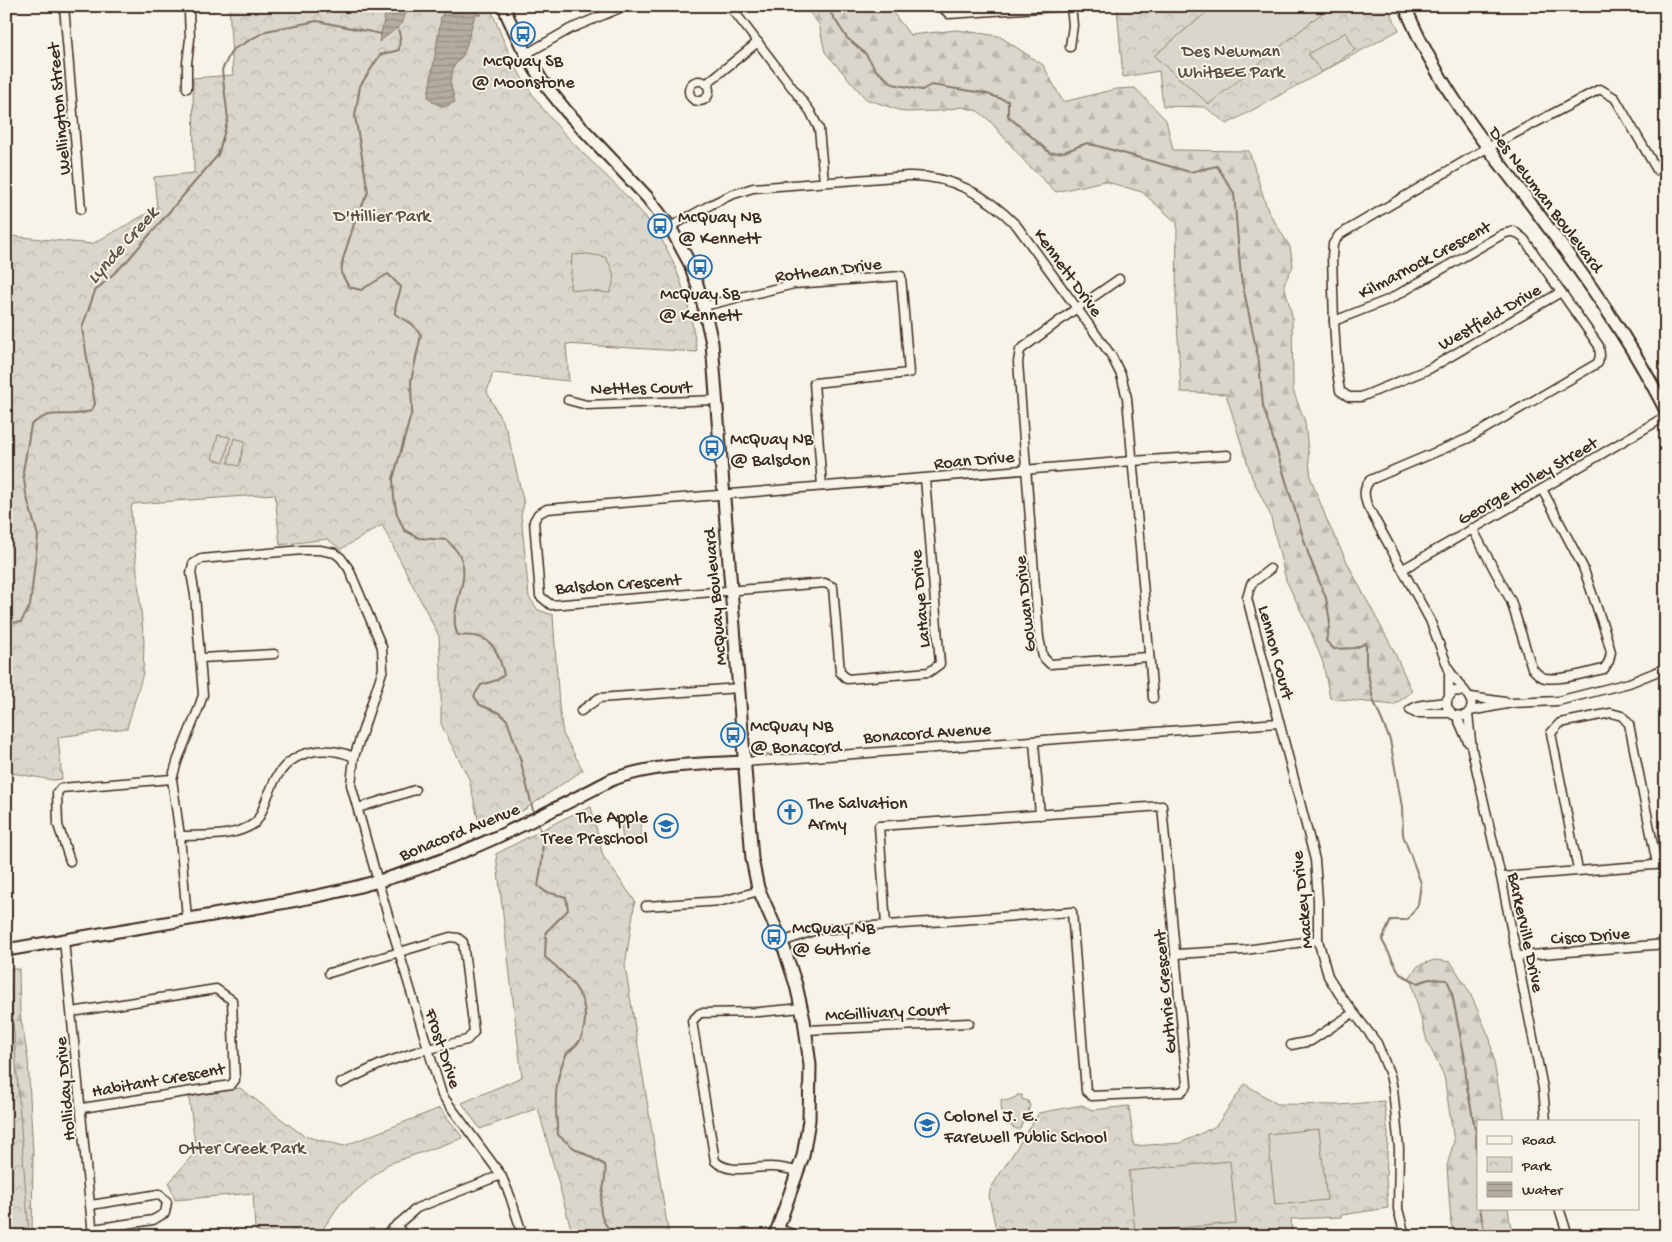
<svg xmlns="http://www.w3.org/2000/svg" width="1672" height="1242" font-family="'Gochi Hand',sans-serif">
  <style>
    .forest { fill: url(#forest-firs); stroke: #8b8074 }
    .park { fill: url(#park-crowns); stroke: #8b8074 }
    .garden { fill: #dbd6cb; stroke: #8b8074 }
    .water { fill: url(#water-rules); stroke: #84786c }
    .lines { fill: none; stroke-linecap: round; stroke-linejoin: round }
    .stream { stroke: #84786c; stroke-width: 2 }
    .street-casing { stroke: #3b2a1e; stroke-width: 11 }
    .secondary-casing { stroke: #3b2a1e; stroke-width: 15 }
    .street { stroke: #f7f3e8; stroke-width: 8 }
    .secondary { stroke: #f7f3e8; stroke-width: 11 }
    .labels { text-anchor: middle; stroke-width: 4; stroke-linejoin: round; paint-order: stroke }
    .park-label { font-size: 18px; fill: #5b4c41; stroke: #f7f3e8 }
    .poi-label { font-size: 18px; fill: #3b2a1e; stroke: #f7f3e8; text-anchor: start }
    .street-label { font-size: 18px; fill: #3b2a1e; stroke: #f7f3e8 }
    .water-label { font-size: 19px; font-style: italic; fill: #5f5145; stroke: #f7f3e8 }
  </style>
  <defs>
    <pattern id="forest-firs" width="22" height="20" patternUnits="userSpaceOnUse" patternTransform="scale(1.25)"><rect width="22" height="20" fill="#dbd6cb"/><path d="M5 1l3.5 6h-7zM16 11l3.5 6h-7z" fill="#bdb8ae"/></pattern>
    <pattern id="park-crowns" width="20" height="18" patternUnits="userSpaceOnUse" patternTransform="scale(1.25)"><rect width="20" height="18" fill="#dbd6cb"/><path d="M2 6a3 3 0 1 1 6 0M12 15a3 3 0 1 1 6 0" fill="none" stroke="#bdb8ae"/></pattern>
    <pattern id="water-rules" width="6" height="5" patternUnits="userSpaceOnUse" patternTransform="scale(1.25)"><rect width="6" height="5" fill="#b4aca0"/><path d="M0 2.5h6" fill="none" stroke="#948c82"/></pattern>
  </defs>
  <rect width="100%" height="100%" fill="#f7f3e8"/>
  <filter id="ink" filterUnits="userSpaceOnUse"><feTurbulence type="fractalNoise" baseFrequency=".02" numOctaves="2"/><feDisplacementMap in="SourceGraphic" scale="10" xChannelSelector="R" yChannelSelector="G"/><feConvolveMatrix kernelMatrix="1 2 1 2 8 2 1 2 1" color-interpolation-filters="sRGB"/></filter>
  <g filter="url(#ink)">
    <!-- forest -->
    <g class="forest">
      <path d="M804,6H888L910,35L957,30L999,36L1043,65L1063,102L1116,89L1135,88L1166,120L1173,150L1249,151L1268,211L1290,247L1293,266L1284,284L1292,316L1293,390L1305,422L1311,479L1328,523L1356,580L1393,649L1412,692L1394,705L1330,698L1323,663L1311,632L1286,580L1270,514L1252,478L1226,394L1181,392L1176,303L1177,223L1142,192L1104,181L1056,192L1027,164L990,121L978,111L962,107L939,111L905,112L866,99L825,52L819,24Z"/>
      <path d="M1434,960L1451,962L1470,993L1490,1039L1504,1121H1478V1208H1508L1512,1236H1455L1451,1224L1447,1166L1454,1141L1444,1076L1427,1041L1410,977L1418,966Z"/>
      <path d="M6,969H19L20,1014L28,1059L33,1154L32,1236H6Z"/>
    </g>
    <!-- park -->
    <g class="park">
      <path d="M229,6H490C502,39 515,70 535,98C565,141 610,176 644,215C676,253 690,303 697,352L566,344L569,381L493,373L487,392L507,431L524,504L521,515L529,597L538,610L553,615L559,706L563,734L583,770L524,810L508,817L479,823L469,779L441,724V669L439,636L382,525L341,549L327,539L280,545L275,494L132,504L131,512L144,641L143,673L127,728L58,737L62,779L53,780L6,772V245L11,236L92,244L157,208L154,177L194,173L193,78L233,75Z"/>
      <path d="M1117,6H1387L1399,30L1227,124L1205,107L1163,106L1159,71L1123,77Z"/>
      <path d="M591,807L603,856L635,901L625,966L669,1236H573L538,1108L480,1129L462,1103L522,1077L496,854L563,819Z"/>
      <path d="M6,888L12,923L6,924Z"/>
      <path d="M6,968H9L29,1236H6Z"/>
      <path d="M1245,1084L1277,1104L1340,1105L1384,1101L1388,1135L1386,1178L1388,1208L1341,1215V1217L1291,1219L1292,1236H1012C1009,1229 1002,1227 995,1225L989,1196L991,1188L1039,1113L1082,1105L1092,1110L1129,1106L1134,1146L1181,1143L1216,1126Z"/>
      <path d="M240,1088L304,1136L344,1146L440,1108L463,1138L388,1164L340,1204L318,1236H270L255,1230L253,1193L175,1200L169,1183L196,1151L189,1097Z"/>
    </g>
    <!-- garden -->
    <g class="garden">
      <path d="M1214,6H1316L1322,13L1209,104L1154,56Z"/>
      <path d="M1346,32L1355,50L1322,72L1308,54Z"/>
      <path d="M588,254L605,257C614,270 616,277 610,293L570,289L572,255Z"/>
      <path d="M218,435L230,437L224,462L212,459Z"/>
      <path d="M234,438L245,441L239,466L228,463Z"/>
      <path d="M640,818L642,841L623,843L621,823H624V819Z"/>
      <path d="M1017,1095H1022V1099L1028,1101L1030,1106L1028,1111L1031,1115L1030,1119L1024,1117L1020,1129H1016L1002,1121L1001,1100L1002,1099L1006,1101L1016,1097Z"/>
      <path d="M1319,1129L1327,1200L1275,1205L1268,1134Z"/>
      <path d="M1230,1161L1236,1223L1135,1232L1129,1171Z"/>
    </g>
    <!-- water -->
    <g class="water">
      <path d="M387,6H409L401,25L379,42Z"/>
      <path d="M446,6L474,7L482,15H475L464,54L454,66L450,82L455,102L444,107L432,102L428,96L441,18Z"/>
    </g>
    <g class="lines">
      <!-- stream -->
      <g class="stream">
        <path d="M826,6L847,38L865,53L876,70L893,84L922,90L931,85L984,93L1008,101V116L1050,153L1064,152L1087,143L1190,172L1217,166L1234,193L1241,277L1259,362L1263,406L1309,556L1326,598L1330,622L1326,641L1334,649L1355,648L1366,643V664L1373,699L1390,740L1402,807L1403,835L1421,883L1418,905L1407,920H1391L1382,940L1400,974L1418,983L1429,979L1447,980L1451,989L1464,1054L1467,1087L1476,1134L1478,1180"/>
        <path d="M398,28L400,37L399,50L380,55L360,86L355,116L368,192L354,224L343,259L341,273L349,287L361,290L388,274L401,287C400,296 394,304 395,314L412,324L421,335L411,381L412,411L393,479L394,498L397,514L404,530L419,538L447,540C451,545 459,552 461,558C471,584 446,612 458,635C465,636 475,635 482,638C496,643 501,662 504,675L497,680L481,685L474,696L480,705L500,713L507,720L519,755L534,814"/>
        <path d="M6,623L21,622L30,606L38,536L26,494L23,472L31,425C49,411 53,415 74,414C80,414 86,412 91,411L95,404L82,328L95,291L127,261L218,155L228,119L222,70L232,50L266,31L317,21L381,34"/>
        <path d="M538,823C546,845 542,863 538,886L546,892L566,897L568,910L546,932L545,957C571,979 595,1000 581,1038C579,1045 570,1049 566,1055C553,1082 555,1106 558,1135L574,1148L605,1165C609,1186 592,1205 606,1225C608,1229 614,1232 618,1236"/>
        <path d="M1480,1208L1485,1236"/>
      </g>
      <!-- street casing -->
      <g class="street-casing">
        <g id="street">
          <path d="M64,6L81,209"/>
          <path d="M730,6L810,111L819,129L824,182"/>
          <path d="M941,6L949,14L1069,6"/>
          <path d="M1070,47L1073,25L1071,6"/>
          <path d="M526,54L570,29L625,6"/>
          <circle cx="699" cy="91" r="10"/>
          <path d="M706,84L758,42"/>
          <path d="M187,88V63L190,39L189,12L191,6"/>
          <path d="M670,227L712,204L731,195L753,188L908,176C951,175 987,195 1017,226L1111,355L1121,375L1127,398L1153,698"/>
          <path d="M1119,279L1070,313L1020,350L1018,362L1039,638L1043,657L1050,664L1148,657"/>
          <path d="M1561,292L1429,369L1361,397H1349L1340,391L1337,372L1334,321L1332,257L1333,244L1339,235L1487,148L1600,89L1615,98L1657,170"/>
          <path d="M704,306L794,284L901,276L909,373L814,383L822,486"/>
          <path d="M1334,321L1390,299L1503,234L1514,231L1524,239L1599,346L1600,355L1598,363L1469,438L1370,480C1363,489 1364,495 1367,505L1430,620L1449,670V696"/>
          <path d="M568,400L587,405L716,400"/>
          <path d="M925,478L940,664L929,672L847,679L840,672L833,587L825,583L551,605L540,596L534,521L538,514L547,509L1132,461L1227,455"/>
          <path d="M1472,528L1511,601L1532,668C1536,672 1539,677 1545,678C1561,681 1588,672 1604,669L1609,661L1611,652L1605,631L1583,567L1542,489"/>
          <path d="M1270,569L1251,584L1247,598L1315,860L1318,900V940L1328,976L1340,995L1377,1043L1390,1075L1393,1089L1399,1149L1398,1209L1405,1236"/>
          <path d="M1403,569L1542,489L1666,416"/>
          <path d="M201,658L274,654"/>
          <path d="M1449,670C1454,677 1458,683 1464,690C1471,699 1477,708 1464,716L1453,715L1447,707V699L1454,691L1465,692"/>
          <path d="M1471,697L1505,702"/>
          <path d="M1446,702C1435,704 1419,703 1410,710L1415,713H1450"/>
          <path d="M581,711L599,698L739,688"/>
          <path d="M1470,711L1512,703L1558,701L1629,683L1666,668"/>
          <path d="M1468,714L1472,750L1501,877L1543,1088L1546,1121"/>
          <path d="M1457,717L1468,742"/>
          <path d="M1034,742L1040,815"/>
          <path d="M744,762L1279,723"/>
          <path d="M358,808L415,790"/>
          <path d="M180,836C204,835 234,838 255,823C261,817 265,803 268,795C271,790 273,783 276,778C293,749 325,745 354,757"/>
          <path d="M70,861L58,825L57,793L61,788L172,779"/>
          <path d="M1578,870L1551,733L1560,723L1611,713L1622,716L1629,724L1657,864"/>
          <path d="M1501,877L1666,864"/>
          <path d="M646,906L722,901L759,891"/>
          <path d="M187,919L180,836L172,779L178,759L198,710L203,695L195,595L191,573L193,564L201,559L303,550H320L335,553L341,558L349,569L382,647L383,669L354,757L351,785L378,882L442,1095L501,1175L510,1196L523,1236"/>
          <path d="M64,940L93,1236"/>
          <path d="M782,942L816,930L1072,912L1086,1091L1092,1096L1181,1092L1187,1086L1162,806L879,826L886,925"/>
          <path d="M1176,954L1245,950L1318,940"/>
          <path d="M1518,956L1666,944"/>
          <path d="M329,973L450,937L458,938L463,942L474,1032L467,1040L416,1052L381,1064L341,1083"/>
          <path d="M72,1012L216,989L232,1000L235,1080L231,1085L82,1108"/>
          <path d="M806,1030L969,1023"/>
          <path d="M1291,1045L1311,1041L1353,1013"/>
          <path d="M799,1171C790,1170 781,1167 772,1167C753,1166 729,1175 715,1161L692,1021L700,1013L759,1012L802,1008"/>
          <path d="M91,1205L159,1194L167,1202L165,1213L153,1220L93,1229"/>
          <path d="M1559,1208L1568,1236"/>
          <path d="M396,1225L405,1236"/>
          <path d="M776,1228L798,1236"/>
          <path d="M384,1236L417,1208L501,1175"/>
        </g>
      </g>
      <!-- secondary casing -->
      <g class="secondary-casing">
        <g id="secondary">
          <path d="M505,6L507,15L521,45L542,81L567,112L647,197L670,227L690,264L702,299L712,343L752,859L758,888L782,942L796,985L804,1020L810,1065L809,1120L803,1156L775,1236"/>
          <path d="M1405,6C1435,81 1482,141 1531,204C1580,270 1629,337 1666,411"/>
          <path d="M6,950C71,939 136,928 201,917C259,907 318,898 375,882C460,859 534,820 611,780C653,764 701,764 744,762"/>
        </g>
      </g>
      <!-- street -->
      <use href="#street" class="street"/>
      <!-- secondary -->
      <use href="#secondary" class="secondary"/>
    </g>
  </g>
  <!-- icons -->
  <defs>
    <g id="bus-ring" transform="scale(1.25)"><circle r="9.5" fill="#f7f3e8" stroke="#1f6fb2" stroke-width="1.5"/><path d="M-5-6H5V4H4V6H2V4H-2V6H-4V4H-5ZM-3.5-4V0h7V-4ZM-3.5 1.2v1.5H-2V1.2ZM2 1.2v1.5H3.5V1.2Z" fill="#1f6fb2"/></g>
    <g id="church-ring" transform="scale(1.25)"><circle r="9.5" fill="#f7f3e8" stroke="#1f6fb2" stroke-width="1.5"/><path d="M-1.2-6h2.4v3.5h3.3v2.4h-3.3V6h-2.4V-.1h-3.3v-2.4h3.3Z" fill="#1f6fb2"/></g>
    <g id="school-ring" transform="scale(1.25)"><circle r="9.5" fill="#f7f3e8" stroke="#1f6fb2" stroke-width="1.5"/><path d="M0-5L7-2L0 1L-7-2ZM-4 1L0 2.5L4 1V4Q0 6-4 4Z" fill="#1f6fb2"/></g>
  </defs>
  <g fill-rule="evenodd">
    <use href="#bus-ring" x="523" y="34"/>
    <use href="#bus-ring" x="660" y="226"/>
    <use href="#bus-ring" x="700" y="267"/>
    <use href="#bus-ring" x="712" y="448"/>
    <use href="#bus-ring" x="733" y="735"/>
    <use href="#church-ring" x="790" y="812"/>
    <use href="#school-ring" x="666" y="826"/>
    <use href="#bus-ring" x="774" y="937"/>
    <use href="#school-ring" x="927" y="1125"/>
  </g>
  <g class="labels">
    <!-- park labels -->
    <g class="park-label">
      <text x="1231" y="56">Des Newman<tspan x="1231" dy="21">WhitBEE Park</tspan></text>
      <text x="382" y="221">D'Hillier Park</text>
      <text x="242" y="1153">Otter Creek Park</text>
    </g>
    <!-- poi labels -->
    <g class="poi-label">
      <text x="523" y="66" text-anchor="middle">McQuay SB<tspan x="523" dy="21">@ Moonstone</tspan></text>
      <text x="678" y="222">McQuay NB<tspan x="678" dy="21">@ Kennett</tspan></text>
      <text x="700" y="299" text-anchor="middle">McQuay SB<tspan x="700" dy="21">@ Kennett</tspan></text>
      <text x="730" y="444">McQuay NB<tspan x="730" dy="21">@ Balsdon</tspan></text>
      <text x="750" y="731">McQuay NB<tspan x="750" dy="21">@ Bonacord</tspan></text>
      <text x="808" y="808">The Salvation<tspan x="808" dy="21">Army</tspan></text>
      <text x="648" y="822" text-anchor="end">The Apple<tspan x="648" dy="21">Tree Preschool</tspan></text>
      <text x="792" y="933">McQuay NB<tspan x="792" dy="21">@ Guthrie</tspan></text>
      <text x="944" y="1121">Colonel J. E.<tspan x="944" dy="21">Farewell Public School</tspan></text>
    </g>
    <!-- street labels -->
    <g class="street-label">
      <text transform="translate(58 109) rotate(-95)" y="6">Wellington Street</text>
      <text transform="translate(1547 199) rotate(53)" y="6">Des Newman Boulevard</text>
      <text transform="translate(1424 259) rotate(-28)" y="6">Kilmarnock Crescent</text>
      <text transform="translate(828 269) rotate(-7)" y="6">Rothean Drive</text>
      <text transform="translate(1069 272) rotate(54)" y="6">Kennett Drive</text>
      <text transform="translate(1489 316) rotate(-30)" y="6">Westfield Drive</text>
      <text transform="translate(641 387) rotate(-1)" y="6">Nettles Court</text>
      <text transform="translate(974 459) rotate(-5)" y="6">Roan Drive</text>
      <text transform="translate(1527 480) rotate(-30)" y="6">George Holley Street</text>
      <text transform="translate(618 583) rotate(-4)" y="6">Balsdon Crescent</text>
      <text transform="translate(714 597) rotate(-95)" y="6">McQuay Boulevard</text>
      <text transform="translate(919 599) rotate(-95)" y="6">LaHaye Drive</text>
      <text transform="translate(1024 604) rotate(-96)" y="6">Gowan Drive</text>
      <text transform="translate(1277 652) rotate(75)" y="6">Lennon Court</text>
      <text transform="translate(927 732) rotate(-4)" y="6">Bonacord Avenue</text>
      <text transform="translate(459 831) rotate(-22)" y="6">Bonacord Avenue</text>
      <text transform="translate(1301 900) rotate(-96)" y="6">Mackey Drive</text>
      <text transform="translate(1527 932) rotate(78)" y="6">Barkerville Drive</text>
      <text transform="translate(1590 935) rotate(-4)" y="6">Cisco Drive</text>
      <text transform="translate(1164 992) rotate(-95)" y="6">Guthrie Crescent</text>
      <text transform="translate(887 1011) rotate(-3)" y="6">McGillivary Court</text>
      <text transform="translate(444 1048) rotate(72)" y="6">Frost Drive</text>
      <text transform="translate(158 1079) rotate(-10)" y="6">Habitant Crescent</text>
      <text transform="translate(64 1089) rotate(-95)" y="6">Holliday Drive</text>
    </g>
    <!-- water labels -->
    <g class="water-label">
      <text transform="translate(121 244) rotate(-48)" y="7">Lynde Creek</text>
    </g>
  </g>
  <!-- margin -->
  <rect width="1672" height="1242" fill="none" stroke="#f7f3e8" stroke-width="25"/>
  <rect x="12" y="12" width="1647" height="1217" fill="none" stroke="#3b2a1e" stroke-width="2" filter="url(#ink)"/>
  <!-- legend -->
  <rect x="1477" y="1120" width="162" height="90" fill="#f7f3e8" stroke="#aca397"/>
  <rect x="1487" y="1136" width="25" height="8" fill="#f7f3e8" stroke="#aca397"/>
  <text x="1522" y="1144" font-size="15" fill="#3b2a1e">Road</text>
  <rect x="1487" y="1157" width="25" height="15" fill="url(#park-crowns)" stroke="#aca397"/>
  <text x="1522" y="1170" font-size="15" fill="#3b2a1e">Park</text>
  <rect x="1487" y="1182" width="25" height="15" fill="url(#water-rules)" stroke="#aca397"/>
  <text x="1522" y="1194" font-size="15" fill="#3b2a1e">Water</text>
</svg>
